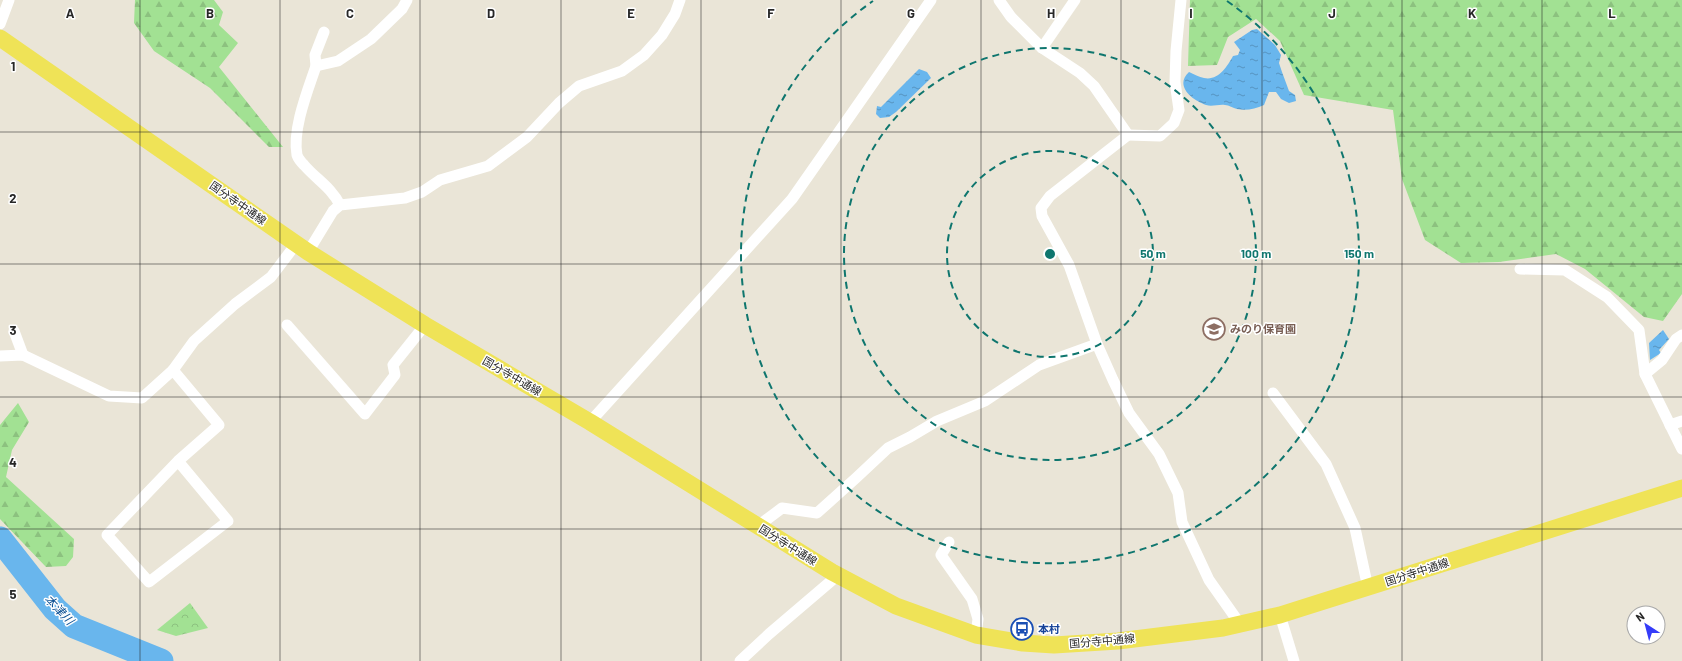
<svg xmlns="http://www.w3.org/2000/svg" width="1682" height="661" font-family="Barlow,'Noto Sans JP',sans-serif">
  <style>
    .forest { fill: url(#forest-firs) }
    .park { fill: url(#park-crowns) }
    .water { fill: url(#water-ripples) }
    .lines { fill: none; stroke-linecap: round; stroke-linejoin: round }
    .river { stroke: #69b6ed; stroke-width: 25 }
    .minor { stroke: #fff; stroke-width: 11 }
    .primary { stroke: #efe357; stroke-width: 17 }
    .grid { fill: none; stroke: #272727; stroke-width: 1; stroke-opacity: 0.55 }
    .ring { fill: none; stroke: #0f766e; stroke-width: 2; stroke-dasharray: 7 5 }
    .labels { text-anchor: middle; stroke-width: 3; stroke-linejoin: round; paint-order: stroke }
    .street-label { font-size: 11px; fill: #272727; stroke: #fff }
    .education-label { font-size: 11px; font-weight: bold; fill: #785e54; stroke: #fff; text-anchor: start }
    .transit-label { font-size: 11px; font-weight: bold; fill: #164399; stroke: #fff; text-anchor: start }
    .water-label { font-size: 12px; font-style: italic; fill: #0d5194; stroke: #fff }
    .grid-label { font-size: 13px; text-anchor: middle; font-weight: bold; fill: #272727; stroke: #fff; stroke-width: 3; stroke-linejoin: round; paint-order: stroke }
    .centre { fill: #0f766e; stroke: #fff; stroke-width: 2 }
    .ring-label { font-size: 12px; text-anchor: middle; font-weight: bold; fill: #0f766e; stroke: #fff; stroke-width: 3; stroke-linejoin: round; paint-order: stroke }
  </style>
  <defs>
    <pattern id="forest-firs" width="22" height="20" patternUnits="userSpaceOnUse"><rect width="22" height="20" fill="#a2e193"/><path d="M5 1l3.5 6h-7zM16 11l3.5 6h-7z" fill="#8cc17f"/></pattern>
    <pattern id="park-crowns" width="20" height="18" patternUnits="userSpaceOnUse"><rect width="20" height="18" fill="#a2e193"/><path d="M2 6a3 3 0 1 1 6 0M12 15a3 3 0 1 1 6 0" fill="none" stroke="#8cc17f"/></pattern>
    <pattern id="water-ripples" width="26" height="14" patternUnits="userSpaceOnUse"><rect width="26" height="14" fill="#69b6ed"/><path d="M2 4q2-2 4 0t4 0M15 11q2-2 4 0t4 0" fill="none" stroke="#5694c0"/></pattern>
  </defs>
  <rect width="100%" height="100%" fill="#eae5d7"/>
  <!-- forest -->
  <g class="forest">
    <path d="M135,0H214L223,12L219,25L238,43L219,67L283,147H269L210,88L154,51L134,23Z"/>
    <path d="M1190,0H1682V294L1663,321L1644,317L1585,269L1556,254L1499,262L1461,263L1425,240L1402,179L1393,110L1304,95L1280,41L1256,19L1228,37L1217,65L1188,66Z"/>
    <path d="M18,403L29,422L12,450L6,477L74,539L73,557L66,566L46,567L0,519V425Z"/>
  </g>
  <!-- park -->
  <path class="park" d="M190,603L208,628L176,636L157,630Z"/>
  <!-- water -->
  <g class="water">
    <path d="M1257,29L1275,45L1281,55L1279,63L1282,72L1289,91L1295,95L1296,101L1289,103L1281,99L1276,92H1269L1264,105C1255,109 1246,111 1237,109C1233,108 1229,105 1225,105C1219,104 1212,107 1206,105C1192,100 1174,86 1189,72C1194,74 1199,77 1204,78C1218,81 1227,67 1233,56L1238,55L1240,50L1234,42L1252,30Z"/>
    <path d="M919,69L927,72L931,78L896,112L889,117L880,118L876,114L877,106L881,107Z"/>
    <path d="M1663,330L1669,339L1659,350L1661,353L1650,360L1649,343Z"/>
  </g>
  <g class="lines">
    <!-- river -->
    <path class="river" d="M0,539L55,609L74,626L161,661"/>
    <!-- minor -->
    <g class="minor">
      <path d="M999,0L1011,17L1042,48L1080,73L1094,86L1128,135L1050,196L1041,208L1042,216L1069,265L1097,344L1113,380L1129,413L1159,454L1178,493L1182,522L1209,580L1240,624"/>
      <path d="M0,24L9,0"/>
      <path d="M324,32L315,55L316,66L338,61L371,39L402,9L407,0"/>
      <path d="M1042,48L1075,0"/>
      <path d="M316,66C308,90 292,129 297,155C298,158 301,162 304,165C317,180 331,187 340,205"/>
      <path d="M1128,135L1160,136L1174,123L1179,110L1175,82L1176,51L1181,0"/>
      <path d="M308,252L333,211L340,205L405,198L422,192L440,180L488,166L527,137L559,103L579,86L622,71L644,55L662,35L675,14L680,0"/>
      <path d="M1520,269L1565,270L1607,297L1639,330L1645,374L1682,449"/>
      <path d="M287,325L365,414L395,375L393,365L425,325"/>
      <path d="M14,331L23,355"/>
      <path d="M0,356L23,355L109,396L142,398L173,370"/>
      <path d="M1645,374L1662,360L1676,339L1682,335"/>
      <path d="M1273,393L1326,464L1355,528L1368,588"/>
      <path d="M590,422L792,199L931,0"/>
      <path d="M1670,425L1682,421"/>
      <path d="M178,461L228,521L149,582L107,535L178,461L219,425L173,370L194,341L235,304L271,277L296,244"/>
      <path d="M758,526L782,508L817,513L856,478L888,448L910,437L937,421L985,401L1039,365L1097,344"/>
      <path d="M949,542L941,555L972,599L978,619L976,635"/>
      <path d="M1280,615L1294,661"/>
      <path d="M740,661L769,634L837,576"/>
    </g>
    <!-- primary -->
    <path class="primary" d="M0,38L308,252L425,325L590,422L832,572L896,606L976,635L1023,643L1054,645L1118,641L1223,628L1280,615L1302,608L1682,488"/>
  </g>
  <!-- grid -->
  <path class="grid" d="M140,0V661M280,0V661M420,0V661M561,0V661M701,0V661M841,0V661M981,0V661M1121,0V661M1262,0V661M1402,0V661M1542,0V661M0,132H1682M0,264H1682M0,397H1682M0,529H1682"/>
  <!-- distance rings -->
  <g class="ring">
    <circle cx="1050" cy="254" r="103"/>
    <circle cx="1050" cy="254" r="206"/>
    <path d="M1227 1A309 309 0 1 1 873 1"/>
  </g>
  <!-- icons -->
  <defs>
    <g id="school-ring" transform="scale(1.15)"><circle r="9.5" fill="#fff" stroke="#8d6e63" stroke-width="1.5"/><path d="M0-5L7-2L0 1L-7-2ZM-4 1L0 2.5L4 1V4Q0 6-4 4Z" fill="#8d6e63"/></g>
    <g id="bus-ring" transform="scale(1.15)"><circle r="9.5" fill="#fff" stroke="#1a4fb4" stroke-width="1.5"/><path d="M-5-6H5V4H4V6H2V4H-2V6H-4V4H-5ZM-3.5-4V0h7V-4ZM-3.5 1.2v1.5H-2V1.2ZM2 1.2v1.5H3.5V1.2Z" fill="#1a4fb4"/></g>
  </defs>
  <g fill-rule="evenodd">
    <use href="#school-ring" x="1214" y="329"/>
    <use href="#bus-ring" x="1022" y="629"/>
  </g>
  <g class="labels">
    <!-- street labels -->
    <g class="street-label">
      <text transform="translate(238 203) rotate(35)" y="4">国分寺中通線</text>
      <text transform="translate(512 376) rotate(30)" y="4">国分寺中通線</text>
      <text transform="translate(788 545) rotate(32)" y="4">国分寺中通線</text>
      <text transform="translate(1417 572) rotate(-18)" y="4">国分寺中通線</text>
      <text transform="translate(1102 641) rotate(-5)" y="4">国分寺中通線</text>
    </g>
    <!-- education labels -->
    <g class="education-label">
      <text x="1230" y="333">みのり保育園</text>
    </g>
    <!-- transit labels -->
    <g class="transit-label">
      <text x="1038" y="633">本村</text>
    </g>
    <!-- water labels -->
    <g class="water-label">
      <text transform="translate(59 610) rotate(46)" y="4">本津川</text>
    </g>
  </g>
  <g class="grid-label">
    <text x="70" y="18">A</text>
    <text x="210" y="18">B</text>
    <text x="350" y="18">C</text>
    <text x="491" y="18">D</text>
    <text x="631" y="18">E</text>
    <text x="771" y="18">F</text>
    <text x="911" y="18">G</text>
    <text x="1051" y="18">H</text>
    <text x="1191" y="18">I</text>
    <text x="1332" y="18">J</text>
    <text x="1472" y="18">K</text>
    <text x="1612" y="18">L</text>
    <text x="13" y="71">1</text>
    <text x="13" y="203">2</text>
    <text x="13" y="335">3</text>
    <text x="13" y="467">4</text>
    <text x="13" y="599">5</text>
  </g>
  <circle cx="1050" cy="254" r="6" class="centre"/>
  <g class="ring-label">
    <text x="1153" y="258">50 m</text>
    <text x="1256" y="258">100 m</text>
    <text x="1359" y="258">150 m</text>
  </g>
  <!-- north arrow -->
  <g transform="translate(1646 625) rotate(324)"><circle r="19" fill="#ffffff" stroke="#a9a9a9"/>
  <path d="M0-3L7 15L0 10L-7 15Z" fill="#353cf9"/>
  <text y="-6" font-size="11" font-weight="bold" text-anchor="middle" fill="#272727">N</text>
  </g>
</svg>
